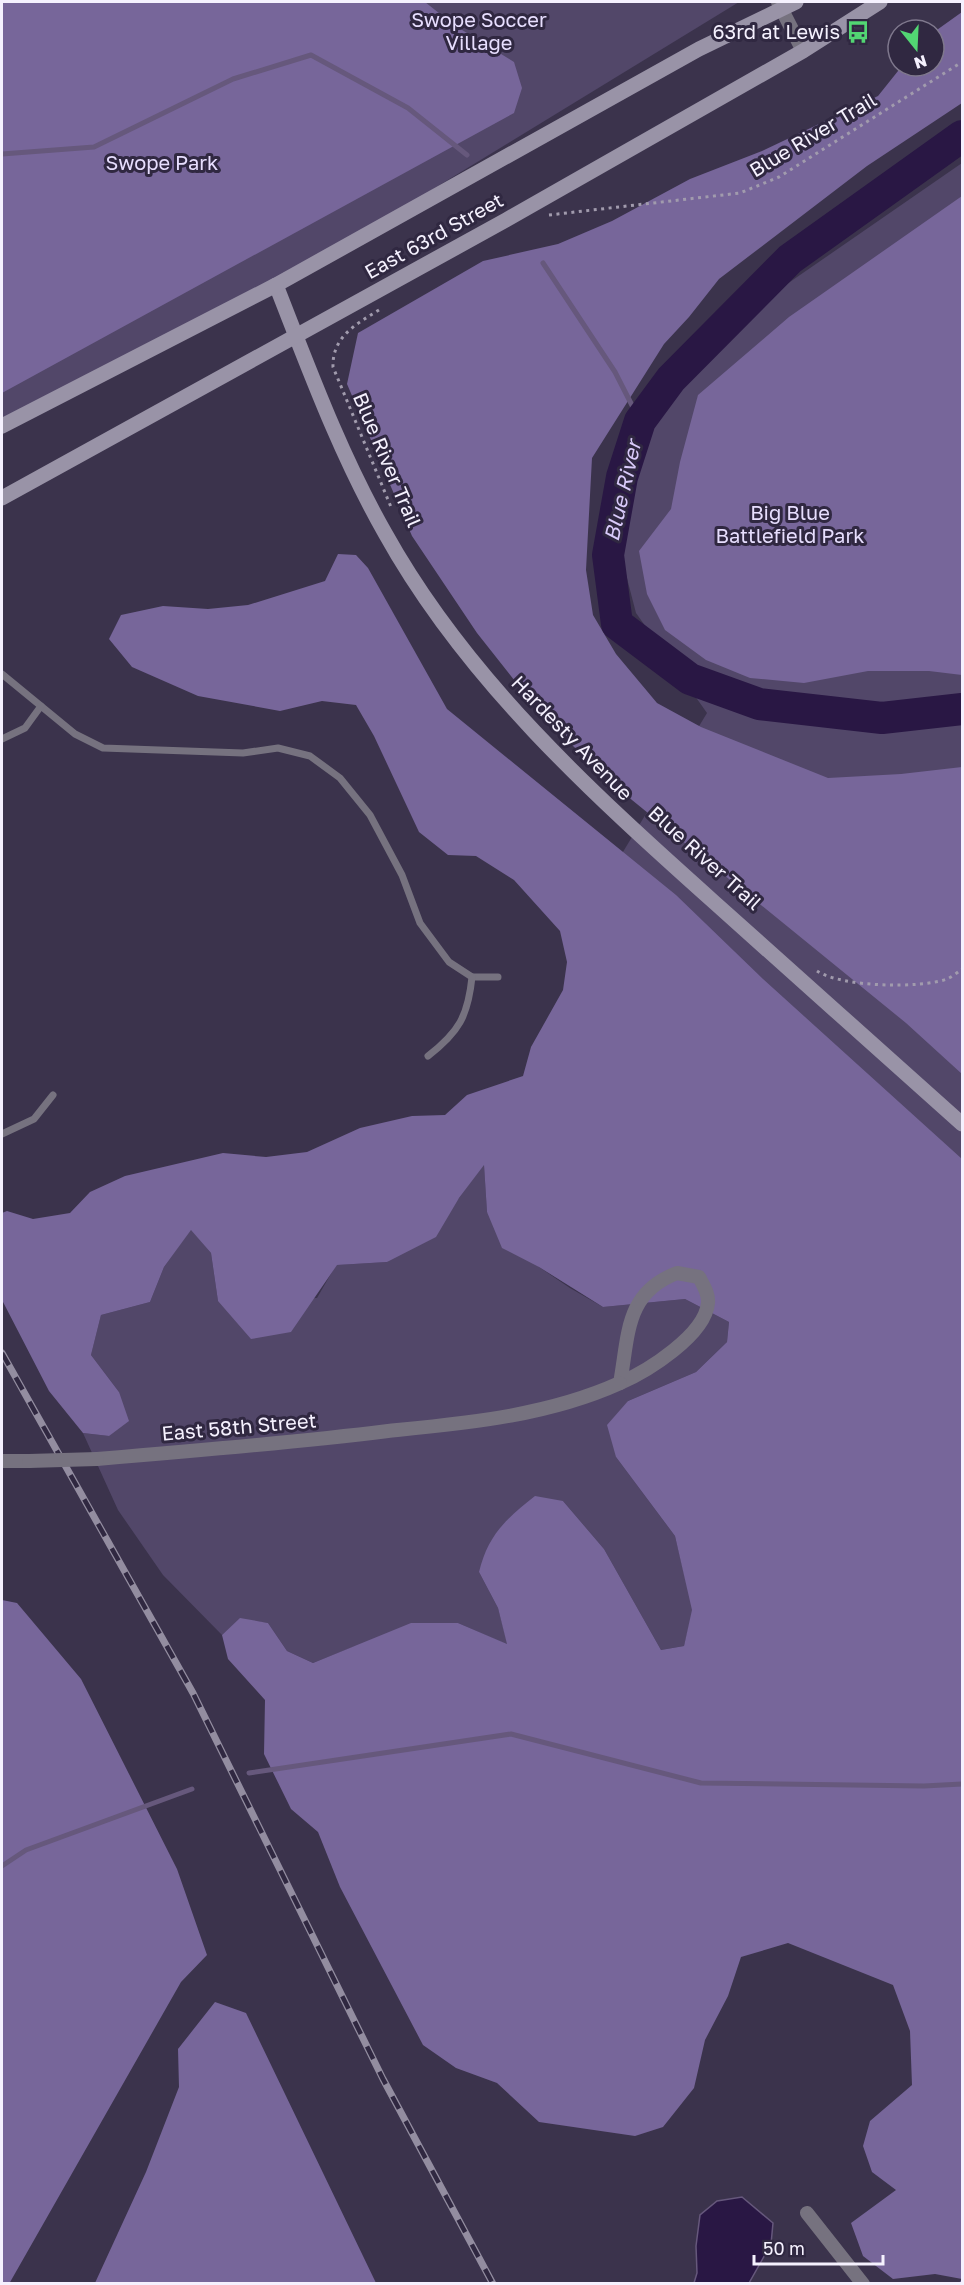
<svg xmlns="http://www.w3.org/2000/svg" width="964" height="2285" font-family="'Golos Text',sans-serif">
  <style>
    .green { fill: #524769 }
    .forest { fill: #77669a }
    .water { fill: #291744; stroke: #66587c; stroke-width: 1.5 }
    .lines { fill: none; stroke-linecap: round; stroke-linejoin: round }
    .stream { stroke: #66587c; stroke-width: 5 }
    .river { stroke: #291744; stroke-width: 32 }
    .path { stroke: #a19bad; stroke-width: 3; stroke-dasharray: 3 4.5; stroke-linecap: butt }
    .service { stroke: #76727f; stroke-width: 7 }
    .minor { stroke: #76727f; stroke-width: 14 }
    .secondary { stroke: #9993a7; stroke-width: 15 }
    .rail-casing { stroke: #938da0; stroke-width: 7 }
    .rail { stroke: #302841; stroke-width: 4.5; stroke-dasharray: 14; stroke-linecap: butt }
    .minor-bridge { stroke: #76727f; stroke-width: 14 }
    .labels { text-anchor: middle; stroke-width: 6; stroke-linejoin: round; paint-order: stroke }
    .park-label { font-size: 20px; fill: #e7defe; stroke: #302841 }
    .poi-label { font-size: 20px; fill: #f5f1fe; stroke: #302841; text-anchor: end }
    .street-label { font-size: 20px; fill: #f5f1fe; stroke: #302841 }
    .water-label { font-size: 21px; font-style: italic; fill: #d9cafa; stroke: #302841 }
  </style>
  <rect width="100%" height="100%" fill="#3b334c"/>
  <!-- green -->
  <g class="green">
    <path d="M2,2H739L276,285L2,426Z"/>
    <path d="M962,163V1853L609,875L707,713L636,613L608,505L628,441L787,284Z"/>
    <path d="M484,1164L487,1212L539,1267L570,1288L603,1307L685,1299L729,1322L727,1342L696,1372L628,1401L616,1457L675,1536L693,1610L684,1646L661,1650L604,1549L563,1501L479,1572L498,1608L508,1645L458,1623L353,1647L313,1663L287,1651L268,1623L240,1619L222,1635L163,1575L118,1510L83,1433L109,1436L119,1392L91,1355L101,1315L150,1302L164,1267L191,1229L211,1253L218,1301L317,1298L336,1265L387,1262L459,1198Z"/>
  </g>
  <!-- forest -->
  <g class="forest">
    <path d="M2,2H425L454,25L514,62L522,88L514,113L2,393Z"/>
    <path d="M962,12V103L867,166L719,279L689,317L664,344L592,458L586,570L593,615L616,654L657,703L701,727L828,778L901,774L962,767V1074L906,1023L632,800L549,724L477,633L412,536L347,384L358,333L483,261L558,244L612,221L690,179L762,151L878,96L902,66H934V32Z"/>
    <path d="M962,196V675L929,671H868L804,683L750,678L706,660L665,630L647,594L639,551L671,509L680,462L698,395L789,317Z"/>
    <path d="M338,554L356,555L368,568L447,709L676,895L763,979L962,1159V2283H959L962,2279L935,2274L893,2279L863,2256L851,2223L896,2190L872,2172L863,2146L870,2121L912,2085L910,2031L893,1985L788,1943L741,1957L728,1996L705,2040L694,2088L663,2127L635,2136L539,2122L497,2083L456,2068L423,2045L340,1887L318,1832L291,1809L264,1754L265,1700L228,1659L222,1635L240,1618L268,1623L287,1651L313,1663L411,1623H458L507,1644L498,1608L479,1572C488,1535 506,1519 535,1496L563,1501L604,1549L661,1650L684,1646L692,1610L675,1536L616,1457L607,1425L628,1401L696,1372L727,1342L729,1322L685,1299L603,1307L539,1267L502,1248L487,1212L484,1165L459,1198L436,1237L387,1262L337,1265L291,1332L251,1339L218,1301L211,1253L191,1230L164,1267L150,1302L101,1315L91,1355L119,1392L129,1421L109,1436L83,1433L49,1391L2,1300V1213L7,1211L33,1219L70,1213L90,1192L125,1176L223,1153L266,1157L307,1152L360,1128L412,1116L445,1115L467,1095L523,1076L531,1047L563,990L567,962L560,931L514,880L476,856L448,855L419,832L374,736L356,705L322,701L280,711L198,696L132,667L109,639L121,615L163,606L208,609L248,605L325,581Z"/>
    <path d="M2,1600L17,1603L81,1679L177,1869L207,1955L181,1982L9,2284L2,2283Z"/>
    <path d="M215,2002L246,2013L376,2283H95L146,2172L179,2087L178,2049Z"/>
  </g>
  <!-- water -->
  <path class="water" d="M742,2197L773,2223L771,2244L749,2283H694L697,2273L696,2246L700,2215L717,2201Z"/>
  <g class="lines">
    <!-- stream -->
    <g class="stream">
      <path d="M2,154L94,147L233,79L311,55L408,108L467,155"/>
      <path d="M543,263L615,372L640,421"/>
      <path d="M249,1773L511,1734L701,1783L924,1786L962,1784"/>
      <path d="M2,1866L26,1850L192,1789"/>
    </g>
    <!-- river -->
    <path class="river" d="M962,136L790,259L671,379L640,421L622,477L608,555L617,624L690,679L759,704L882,718L962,709"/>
    <!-- path -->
    <g class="path">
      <path d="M549,215L740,193L779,177L962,62"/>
      <path d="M379,310C356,324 332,337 333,367L391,507"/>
      <path d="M817,971C841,987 919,989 947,979C952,977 958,972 962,969"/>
    </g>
    <!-- service -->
    <g class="service">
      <path d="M2,674L75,734L103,748L243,753L278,748L310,756L340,778L370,815L402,875L420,923L449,962L472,977H498"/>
      <path d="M2,739L25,728L41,706"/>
      <path d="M428,1056C459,1032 468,1016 472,977"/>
      <path d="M2,1134L34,1119L53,1095"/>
    </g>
    <!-- minor -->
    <g class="minor">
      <path d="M778,2L803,51"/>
      <path d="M677,1273L699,1277C703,1285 709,1293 708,1303C705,1335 648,1371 620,1383C629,1334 625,1293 677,1273Z"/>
      <path d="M97,1459C195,1451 291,1443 388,1431C467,1423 547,1416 620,1383"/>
      <path d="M2,1461H29"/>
      <path d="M807,2213L863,2284"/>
    </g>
    <!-- secondary -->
    <g class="secondary">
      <path d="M276,285C309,369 340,454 385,533C466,679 592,793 715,903C797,977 880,1050 962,1124"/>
      <path d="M2,426L276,285L699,49L796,2"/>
      <path d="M2,498L506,220L803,51L880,2"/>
    </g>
    <!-- rail casing -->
    <g class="rail-casing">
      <path id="rail" d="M2,1353L193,1693L383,2079L493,2284"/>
    </g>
    <!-- rail -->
    <use href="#rail" class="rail"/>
    <!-- minor-bridge -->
    <path class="minor-bridge" d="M29,1461L97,1459"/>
  </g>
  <!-- icons -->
  <defs>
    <g id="bus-bare" transform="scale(1.8)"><path d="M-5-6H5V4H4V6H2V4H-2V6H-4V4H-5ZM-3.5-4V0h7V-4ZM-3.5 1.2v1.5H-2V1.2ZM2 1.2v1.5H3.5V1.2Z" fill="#52d673" stroke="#302841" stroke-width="2.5" paint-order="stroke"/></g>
  </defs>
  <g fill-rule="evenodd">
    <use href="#bus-bare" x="858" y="32"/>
  </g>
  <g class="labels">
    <!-- park labels -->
    <g class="park-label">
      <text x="479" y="27">Swope Soccer<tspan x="479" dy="23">Village</tspan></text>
      <text x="162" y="170">Swope Park</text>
      <text x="790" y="520">Big Blue<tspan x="790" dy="23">Battlefield Park</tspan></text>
    </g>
    <!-- poi labels -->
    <g class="poi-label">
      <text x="840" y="39">63rd at Lewis</text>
    </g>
    <!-- street labels -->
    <g class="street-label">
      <text transform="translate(813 135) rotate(-31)" y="7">Blue River Trail</text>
      <text transform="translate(434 236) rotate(-29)" y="7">East 63rd Street</text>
      <text transform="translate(387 460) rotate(67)" y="7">Blue River Trail</text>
      <text transform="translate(572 738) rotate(46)" y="7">Hardesty Avenue</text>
      <text transform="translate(705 858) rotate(42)" y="7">Blue River Trail</text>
      <text transform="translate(239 1427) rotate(-5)" y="7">East 58th Street</text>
    </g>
    <!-- water labels -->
    <g class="water-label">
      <text transform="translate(623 491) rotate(-77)" y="7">Blue River</text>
    </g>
  </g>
  <!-- border -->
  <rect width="964" height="2285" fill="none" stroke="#f5f1fe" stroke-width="6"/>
  <!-- north arrow -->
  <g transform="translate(916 48) rotate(162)"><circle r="28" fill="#302841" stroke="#7f788d" stroke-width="1.5"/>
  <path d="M0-4.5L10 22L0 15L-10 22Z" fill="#52d673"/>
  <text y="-9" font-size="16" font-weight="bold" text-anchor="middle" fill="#f5f1fe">N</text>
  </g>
  <!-- scale -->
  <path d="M754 2255v9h129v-9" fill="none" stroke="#f5f1fe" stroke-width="3"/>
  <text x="763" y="2255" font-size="18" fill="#f5f1fe" stroke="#302841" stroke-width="4.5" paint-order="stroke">50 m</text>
</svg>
